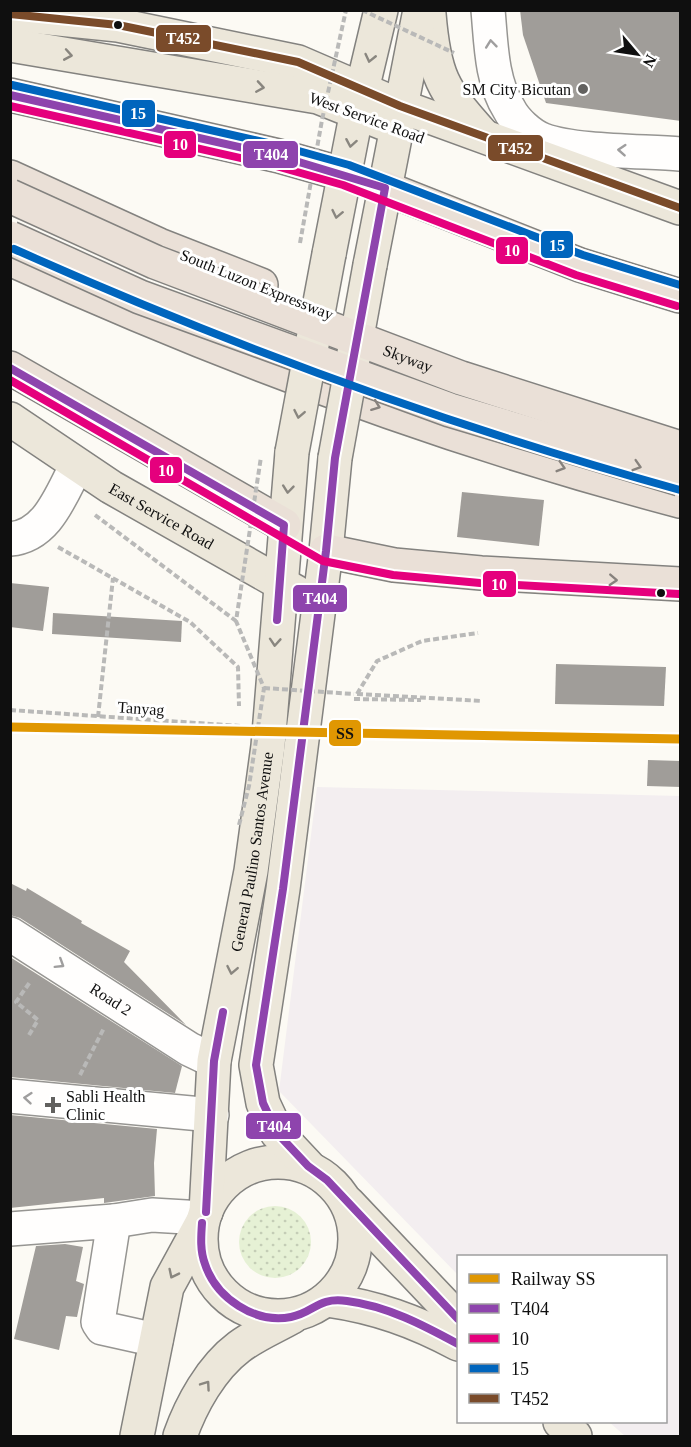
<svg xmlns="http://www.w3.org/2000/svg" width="691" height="1447" font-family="Georgia,serif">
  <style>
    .industrial { fill: #f3eef0 }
    .grass { fill: url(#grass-dots) }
    .building { fill: #a09d99 }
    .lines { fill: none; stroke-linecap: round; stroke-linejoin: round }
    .minor-casing { stroke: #969592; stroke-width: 36 }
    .major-casing { stroke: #83827f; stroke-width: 36 }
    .highway-casing { stroke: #83827f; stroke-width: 36 }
    .path { stroke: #b9b9b8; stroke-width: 4; stroke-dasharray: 6 3; stroke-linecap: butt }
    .minor { stroke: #fffefd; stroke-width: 33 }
    .major { stroke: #ece7da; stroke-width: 33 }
    .highway { stroke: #eae0d7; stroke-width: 33 }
    .major-bridge-casing { stroke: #83827f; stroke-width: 36; stroke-linecap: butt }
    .highway-bridge-casing { stroke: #83827f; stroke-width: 36; stroke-linecap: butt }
    .path-bridge { stroke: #b9b9b8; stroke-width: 4; stroke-dasharray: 6 3; stroke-linecap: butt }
    .major-bridge { stroke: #ece7da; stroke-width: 33 }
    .highway-bridge { stroke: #eae0d7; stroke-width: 33 }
    .bus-1-casing { stroke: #fff; stroke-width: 12 }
    .bus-2-casing { stroke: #fff; stroke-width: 12 }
    .bus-3-casing { stroke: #fff; stroke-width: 12 }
    .bus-4-casing { stroke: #fff; stroke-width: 12 }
    .bus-1 { stroke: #8e44ad; stroke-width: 8 }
    .bus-2 { stroke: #e5007d; stroke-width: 8 }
    .bus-3 { stroke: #0065bd; stroke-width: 8 }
    .bus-4 { stroke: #7a4b2a; stroke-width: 8 }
    .rail-1-casing { stroke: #fff; stroke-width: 14 }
    .rail-1 { stroke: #e09702; stroke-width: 9 }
    .oneway { stroke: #9f9e9e }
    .oneway2 { stroke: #89867f }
    .oneway3 { stroke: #87827d }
    .bus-dot { fill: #0f0f0f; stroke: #fff; stroke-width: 2 }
    .poi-dot { fill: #62615f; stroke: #fff; stroke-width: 2 }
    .labels { text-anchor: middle; stroke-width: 6; stroke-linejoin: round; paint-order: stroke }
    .poi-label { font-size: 16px; fill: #0f0f0f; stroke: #fff; text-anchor: end }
    .street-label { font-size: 16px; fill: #0f0f0f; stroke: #fff }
    .line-badge { stroke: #fff; stroke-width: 2 }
    .badge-label { font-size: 16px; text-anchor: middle; font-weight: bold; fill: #fff }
    .pale-badge-label { font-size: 16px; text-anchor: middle; font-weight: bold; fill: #111 }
  </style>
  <defs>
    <pattern id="grass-dots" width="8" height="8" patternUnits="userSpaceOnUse" patternTransform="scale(1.5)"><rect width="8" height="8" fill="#e6f1d5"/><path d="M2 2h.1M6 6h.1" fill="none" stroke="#c4cdb6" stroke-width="1.8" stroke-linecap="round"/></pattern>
  </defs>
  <rect width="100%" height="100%" fill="#fcfaf4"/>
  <!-- industrial -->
  <path class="industrial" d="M317,787L680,796V1436H625L609,1422H666V1256H458V1275L279,1091Z"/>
  <!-- grass -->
  <circle class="grass" cx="275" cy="1242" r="36"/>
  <!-- building -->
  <g class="building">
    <path d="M520,10H681V121L546,103L523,35Z"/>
    <path d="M462,492L544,500L539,546L457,537Z"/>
    <path d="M10,583L49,587L43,631L10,627Z"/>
    <path d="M53,613L182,621L181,642L52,634Z"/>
    <path d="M556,664L666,667L664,706L555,704Z"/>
    <path d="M648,760L681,761V787L647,786Z"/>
    <path d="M10,883L26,891L27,888L82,921L81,923L130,951L124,962L186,1025L20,918L10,915Z"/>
    <path d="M10,957L182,1066L175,1093L10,1077Z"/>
    <path d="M10,1115L157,1129L154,1163L155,1196L104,1203V1198L10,1208Z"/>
    <path d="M65,1244L83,1247L76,1281L84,1284L77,1317L66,1316L59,1350L14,1339L36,1246Z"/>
  </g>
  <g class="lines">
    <!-- minor casing -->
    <g class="minor-casing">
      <g id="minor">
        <path d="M488,10C491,42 491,81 509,109C515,121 530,135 543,140C575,152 644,151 680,154"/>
        <path d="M10,539C48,536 61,494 77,465"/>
        <path id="s1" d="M10,934L189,1049L214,1061"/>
        <path d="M10,1096L212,1115"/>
        <path d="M114,1221L152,1215L203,1218"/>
        <path d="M10,1229L114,1221L98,1322L102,1328L156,1340"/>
      </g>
    </g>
    <!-- major casing -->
    <g class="major-casing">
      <g id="major">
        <path d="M10,14L118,25L298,62L400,106L680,208"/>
        <path d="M429,14C434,75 442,90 483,135"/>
        <path d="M10,45L318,97L383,123"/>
        <path d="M329,254L357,111L381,10"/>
        <path d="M370,265L420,10"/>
        <path id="s2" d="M10,419L111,487L296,592"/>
        <circle cx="278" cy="1239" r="77"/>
        <path d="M308,1166L277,1133L263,1103L256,1065L283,889L326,551L335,458"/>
        <path d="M348,1203L458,1319"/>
        <path id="s3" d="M206,1212L214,1061L251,871L268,746L292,452"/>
        <path d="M327,1300C376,1307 415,1321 458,1344"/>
        <path d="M560,1422L575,1436"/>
        <path d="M137,1436L167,1287L202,1223"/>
        <path d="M180,1436C191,1405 211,1368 239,1347C255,1335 274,1327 292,1317"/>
      </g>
    </g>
    <!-- highway casing -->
    <g class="highway-casing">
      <g id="highway">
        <path d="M10,95L279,156L346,175"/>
        <path d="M10,177L159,245L261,285"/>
        <path d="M385,188L580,265L680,296"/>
        <path d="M10,259C226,357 451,441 680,501"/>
        <path d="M10,368L284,525"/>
        <path d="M326,551L394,565L481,573L680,584"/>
      </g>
    </g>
    <!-- path -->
    <g class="path">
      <path d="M95,515L236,621"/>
      <path d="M58,547L190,622L238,667L239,706"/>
      <path d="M357,694L377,661L422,641L478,633"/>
      <path d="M357,694L482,701"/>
      <path d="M354,699L421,700"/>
      <path d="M10,710L240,726"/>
      <path d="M98,717L113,578"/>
      <path d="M29,1035L38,1020L16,1002L30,982"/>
      <path d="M80,1075L104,1028"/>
    </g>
    <!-- minor -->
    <use href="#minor" class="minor"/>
    <!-- major -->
    <use href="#major" class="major"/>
    <!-- highway -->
    <use href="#highway" class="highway"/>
    <!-- major-bridge casing -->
    <g class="major-bridge-casing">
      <g id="major-bridge">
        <path d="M292,452L329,254"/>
        <path d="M335,458L370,265"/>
      </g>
    </g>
    <!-- highway-bridge casing -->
    <g class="highway-bridge-casing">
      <g id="highway-bridge">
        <path id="s4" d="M10,196L155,262L461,378L680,448"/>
        <path d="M10,238L140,297L450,410L680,479"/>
      </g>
    </g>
    <!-- path-bridge -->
    <g class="path-bridge">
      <path d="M362,10L454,53"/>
      <path d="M300,243L322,120L346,10"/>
      <path d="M264,688L354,694"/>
      <path d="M239,825L249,786L264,688L236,621L261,457"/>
    </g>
    <!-- major-bridge -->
    <use href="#major-bridge" class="major-bridge"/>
    <!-- highway-bridge -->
    <use href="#highway-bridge" class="highway-bridge"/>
    <!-- bus-1 casing -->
    <g class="bus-1-casing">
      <g id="bus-1">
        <path d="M10,95L279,156L385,188L335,458L326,551L283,889L256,1065L263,1103L277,1133L308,1166L327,1180L458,1319"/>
        <path d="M10,368L284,525L277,620"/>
        <path d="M206,1212L214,1061L223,1012"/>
        <path d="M202,1223C201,1237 200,1251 205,1264C216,1298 255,1324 291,1317C315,1312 317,1297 347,1301C387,1306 423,1325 458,1344"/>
      </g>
    </g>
    <!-- bus-2 casing -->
    <g class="bus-2-casing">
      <g id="bus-2">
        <path d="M10,106L276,166L343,185L576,275L677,306"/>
        <path d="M10,380L323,561L393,575L480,583L679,594"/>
      </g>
    </g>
    <!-- bus-3 casing -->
    <g class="bus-3-casing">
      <g id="bus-3">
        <path d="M12,85L281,146L349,165L583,255L680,285"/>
        <path d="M14,249C231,346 452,427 680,490"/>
      </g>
    </g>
    <!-- bus-4 casing -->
    <g class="bus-4-casing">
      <path id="bus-4" d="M10,14L118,25L298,62L400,106L680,208"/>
    </g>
    <!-- bus-1 -->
    <use href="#bus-1" class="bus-1"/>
    <!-- bus-2 -->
    <use href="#bus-2" class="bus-2"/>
    <!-- bus-3 -->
    <use href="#bus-3" class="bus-3"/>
    <!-- bus-4 -->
    <use href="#bus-4" class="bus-4"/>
    <!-- rail-1 casing -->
    <g class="rail-1-casing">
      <path id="rail-1" d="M10,727L680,739"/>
    </g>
    <!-- rail-1 -->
    <use href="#rail-1" class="rail-1"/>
  </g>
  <!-- one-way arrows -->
  <defs><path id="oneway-chevron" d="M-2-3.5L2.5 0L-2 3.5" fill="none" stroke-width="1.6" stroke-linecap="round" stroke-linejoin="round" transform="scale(1.5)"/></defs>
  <g class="oneway">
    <use href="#oneway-chevron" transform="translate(491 44) rotate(-96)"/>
    <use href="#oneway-chevron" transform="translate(622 150) rotate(-176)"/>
    <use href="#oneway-chevron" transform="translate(60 964) rotate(32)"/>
    <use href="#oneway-chevron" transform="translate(28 1098) rotate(-175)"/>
  </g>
  <g class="oneway2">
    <use href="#oneway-chevron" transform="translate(68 55) rotate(10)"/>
    <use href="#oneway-chevron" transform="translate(370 58) rotate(103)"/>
    <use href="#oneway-chevron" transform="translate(260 87) rotate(9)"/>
    <use href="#oneway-chevron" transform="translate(351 143) rotate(100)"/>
    <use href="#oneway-chevron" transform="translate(337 214) rotate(102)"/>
    <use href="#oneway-chevron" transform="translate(299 414) rotate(101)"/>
    <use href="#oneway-chevron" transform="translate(288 489) rotate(96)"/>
    <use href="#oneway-chevron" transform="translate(275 642) rotate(94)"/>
    <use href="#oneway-chevron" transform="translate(232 970) rotate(101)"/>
    <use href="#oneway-chevron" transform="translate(173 1274) rotate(116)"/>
    <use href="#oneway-chevron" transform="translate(206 1385) rotate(-55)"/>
  </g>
  <g class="oneway3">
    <use href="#oneway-chevron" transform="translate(376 406) rotate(21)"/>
    <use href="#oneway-chevron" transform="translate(637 466) rotate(17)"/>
    <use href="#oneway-chevron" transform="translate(561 467) rotate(17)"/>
    <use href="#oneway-chevron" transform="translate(613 580) rotate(3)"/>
  </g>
  <!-- markers -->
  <g class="bus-dot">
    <circle cx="118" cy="25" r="5"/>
    <circle cx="661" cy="593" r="5"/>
  </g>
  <g class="poi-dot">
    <circle cx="583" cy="89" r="6"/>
    <path d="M50 1096h6v6h6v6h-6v6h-6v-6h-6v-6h6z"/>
  </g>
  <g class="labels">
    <!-- poi labels -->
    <g class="poi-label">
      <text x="571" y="95">SM City Bicutan</text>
      <text x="66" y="1102" text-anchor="start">Sabli Health<tspan x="66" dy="18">Clinic</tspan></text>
    </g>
    <!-- street labels -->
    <g class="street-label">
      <text transform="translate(367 117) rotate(20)" y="6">West Service Road</text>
      <text transform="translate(257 284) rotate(22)" y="6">South Luzon Expressway</text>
      <text dy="6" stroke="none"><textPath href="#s4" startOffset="430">Skyway</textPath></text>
      <text dy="6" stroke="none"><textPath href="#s2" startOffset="180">East Service Road</textPath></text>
      <text transform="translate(141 708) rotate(4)" y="6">Tanyag</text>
      <text dy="6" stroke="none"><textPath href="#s3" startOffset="364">General Paulino Santos Avenue</textPath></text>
      <text dy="6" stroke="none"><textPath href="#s1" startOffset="120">Road 2</textPath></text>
    </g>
  </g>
  <g class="line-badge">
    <rect x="155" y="24" width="57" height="29" rx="6" fill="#7a4b2a"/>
    <rect x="121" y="99" width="35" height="29" rx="6" fill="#0065bd"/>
    <rect x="163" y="130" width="34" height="29" rx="6" fill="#e5007d"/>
    <rect x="487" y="134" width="57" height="28" rx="6" fill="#7a4b2a"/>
    <rect x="242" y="140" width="57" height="29" rx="6" fill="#8e44ad"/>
    <rect x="540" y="230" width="34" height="29" rx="6" fill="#0065bd"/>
    <rect x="495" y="236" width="34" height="29" rx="6" fill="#e5007d"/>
    <rect x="149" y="456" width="34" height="28" rx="6" fill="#e5007d"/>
    <rect x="482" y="570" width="35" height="28" rx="6" fill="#e5007d"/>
    <rect x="292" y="584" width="56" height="29" rx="6" fill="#8e44ad"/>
    <rect x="328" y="719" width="34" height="28" rx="6" fill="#e09702"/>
    <rect x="245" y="1112" width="57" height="28" rx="6" fill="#8e44ad"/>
  </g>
  <g class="badge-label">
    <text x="183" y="44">T452</text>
    <text x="138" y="119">15</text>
    <text x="180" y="150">10</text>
    <text x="515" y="154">T452</text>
    <text x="271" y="160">T404</text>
    <text x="557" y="251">15</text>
    <text x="512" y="256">10</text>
    <text x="166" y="476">10</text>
    <text x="499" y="590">10</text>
    <text x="320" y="604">T404</text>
    <text x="274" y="1132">T404</text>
  </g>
  <g class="pale-badge-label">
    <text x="345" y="739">SS</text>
  </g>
  <!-- border -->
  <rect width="691" height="1447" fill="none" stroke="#0f0f0f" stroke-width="24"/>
  <!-- legend -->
  <rect x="457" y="1255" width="210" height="168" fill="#ffffff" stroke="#9f9f9f" stroke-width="1.5"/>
  <rect x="469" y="1274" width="30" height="9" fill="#e09702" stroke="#9f9f9f" stroke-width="1.5"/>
  <text x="511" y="1285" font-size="18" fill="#0f0f0f">Railway SS</text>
  <rect x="469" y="1304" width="30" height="9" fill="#8e44ad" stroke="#9f9f9f" stroke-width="1.5"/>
  <text x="511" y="1315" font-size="18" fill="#0f0f0f">T404</text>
  <rect x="469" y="1334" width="30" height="9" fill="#e5007d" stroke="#9f9f9f" stroke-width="1.5"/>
  <text x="511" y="1345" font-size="18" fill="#0f0f0f">10</text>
  <rect x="469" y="1364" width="30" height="9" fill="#0065bd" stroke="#9f9f9f" stroke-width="1.5"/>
  <text x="511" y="1375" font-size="18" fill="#0f0f0f">15</text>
  <rect x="469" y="1394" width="30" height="9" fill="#7a4b2a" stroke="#9f9f9f" stroke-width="1.5"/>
  <text x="511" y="1405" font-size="18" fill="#0f0f0f">T452</text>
  <!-- north arrow -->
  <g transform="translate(637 54) rotate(119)" stroke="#ffffff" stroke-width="4.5" paint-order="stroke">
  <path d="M0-4.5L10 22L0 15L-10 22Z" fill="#0f0f0f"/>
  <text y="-9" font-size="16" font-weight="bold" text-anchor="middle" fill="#0f0f0f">N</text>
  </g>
</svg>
